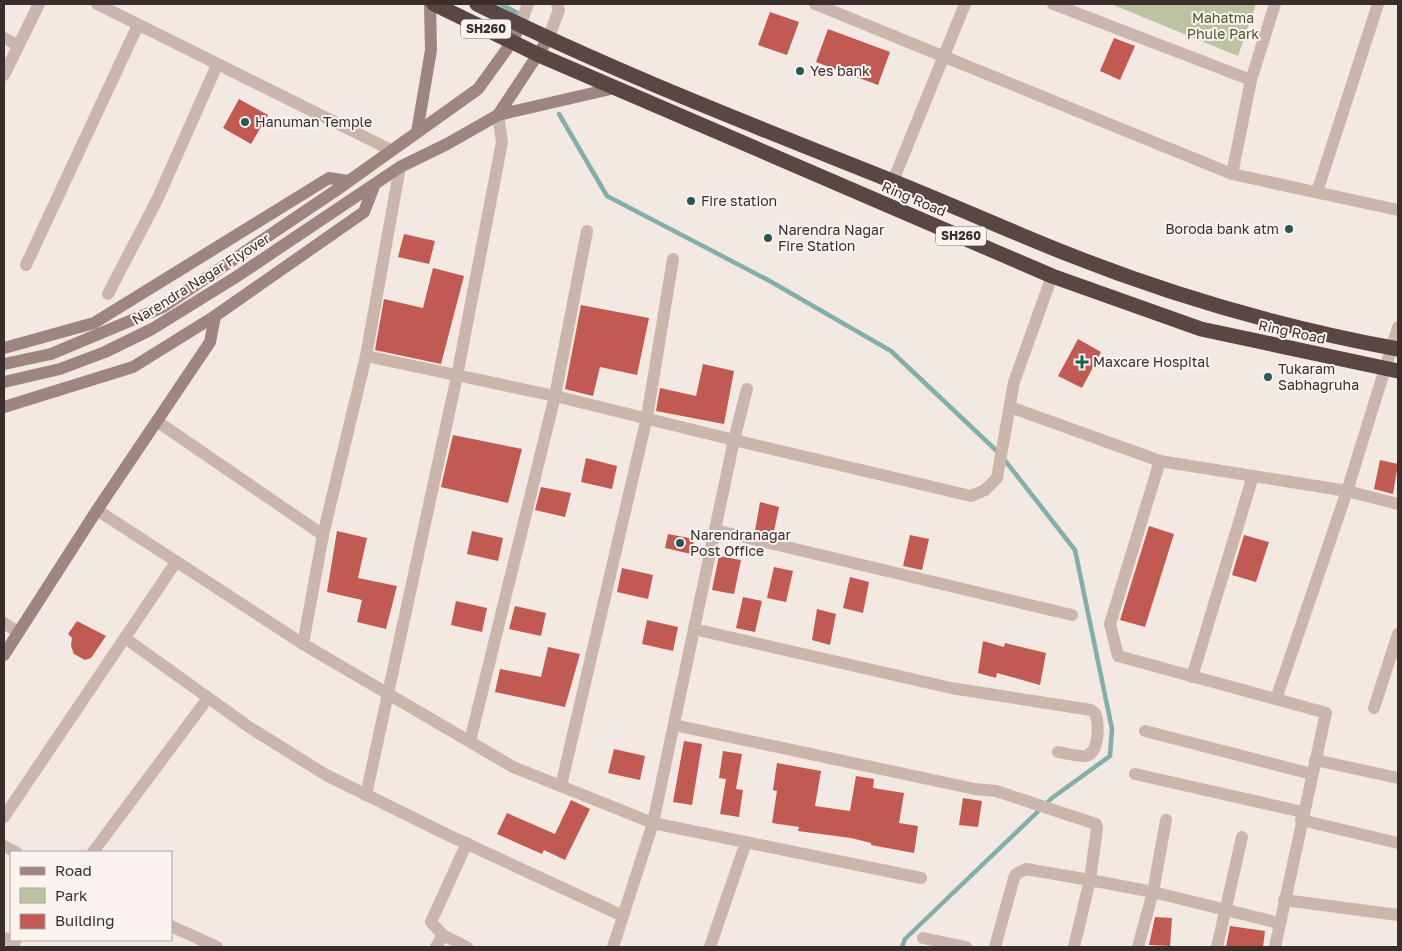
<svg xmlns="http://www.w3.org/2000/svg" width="1402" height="951" font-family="'Golos Text',sans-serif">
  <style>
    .green { fill: #bdc2a2 }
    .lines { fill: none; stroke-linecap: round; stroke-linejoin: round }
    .stream { stroke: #82afa8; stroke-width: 4.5 }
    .building { fill: #c05a53 }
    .street { stroke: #cbb6ae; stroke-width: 12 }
    .secondary { stroke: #9f857f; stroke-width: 12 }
    .highway { stroke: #5a4744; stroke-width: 15 }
    .poi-dot { fill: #235a53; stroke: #faf3ef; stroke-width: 2 }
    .labels { text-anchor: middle; stroke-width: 4; stroke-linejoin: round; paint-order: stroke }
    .shield { fill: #faf3ef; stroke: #746966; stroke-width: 1 }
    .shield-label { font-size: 12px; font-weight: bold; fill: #3a2e2c }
    .park-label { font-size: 14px; fill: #505731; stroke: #faf3ef }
    .poi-label { font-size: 14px; fill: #3a2e2c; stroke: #faf3ef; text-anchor: start }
    .street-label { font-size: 14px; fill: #3a2e2c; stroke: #faf3ef }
  </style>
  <rect width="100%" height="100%" fill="#f3e8e2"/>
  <!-- green -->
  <path class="green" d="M1111,4H1256L1238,56Z"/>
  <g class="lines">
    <!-- stream -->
    <g class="stream">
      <path d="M501,4L521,15"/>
      <path d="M559,114L607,196L768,280L891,351L1000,454L1075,550L1112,729L1110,756L1052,798L905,939L902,947"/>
    </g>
  </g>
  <!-- building -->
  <g class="building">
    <path d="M770,12L799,22L787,55L758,45Z"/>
    <path d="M828,29L890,52L878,85L816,62Z"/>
    <path d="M1114,38L1135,46L1120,80L1100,71Z"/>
    <path d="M239,99L268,115L251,144L223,128Z"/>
    <path d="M404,234L435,241L429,264L398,257Z"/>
    <path d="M433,268L464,276L441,364L375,350L384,299L423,308Z"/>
    <path d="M581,305L649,318L637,375L600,367L593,396L565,389Z"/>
    <path d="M1078,339L1101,352L1082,388L1058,376Z"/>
    <path d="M703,364L734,371L724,424L656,411L660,388L696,396Z"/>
    <path d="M453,435L522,449L508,503L441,487Z"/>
    <path d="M586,458L617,466L612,489L581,482Z"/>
    <path d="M1380,460L1398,464L1393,494L1374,489Z"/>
    <path d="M541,487L571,493L565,517L535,510Z"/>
    <path d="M760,502L779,507L773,536L755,531Z"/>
    <path d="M1149,526L1174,534L1145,627L1120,620Z"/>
    <path d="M337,531L367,538L358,578L397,586L386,629L357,622L362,600L327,592Z"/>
    <path d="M472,531L503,538L498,561L467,554Z"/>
    <path d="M668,534L694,539L691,554L665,548Z"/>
    <path d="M910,535L929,539L922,570L903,566Z"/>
    <path d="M1244,535L1269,542L1256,582L1232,575Z"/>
    <path d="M719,556L741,560L734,594L712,590Z"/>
    <path d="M774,567L793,571L786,602L767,598Z"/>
    <path d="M622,568L653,575L648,599L617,592Z"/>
    <path d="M850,577L869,582L863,613L843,608Z"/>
    <path d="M743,597L762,601L755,632L736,628Z"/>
    <path d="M456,601L487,608L482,632L451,625Z"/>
    <path d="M515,606L546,613L541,636L509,629Z"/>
    <path d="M817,609L836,614L830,645L812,640Z"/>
    <path d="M647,620L678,627L673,651L642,644Z"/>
    <path d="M77,621L106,636L91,658L85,660L74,654L71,646L72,638L68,634Z"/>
    <path d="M983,641L1004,647L1005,643L1046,653L1040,685L997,673L996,678L978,673Z"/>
    <path d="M548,647L580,654L565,707L495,692L500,669L541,677Z"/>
    <path d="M684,741L702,744L692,805L673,802Z"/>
    <path d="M614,749L645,756L640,780L608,773Z"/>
    <path d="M723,751L742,754L736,789L743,790L739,817L720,814L726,779L719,778Z"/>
    <path d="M777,763L821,771L815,806L850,811L856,776L874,779L873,788L904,793L899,823L918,826L914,853L871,845V843L851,838L798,831L799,827L772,823L777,791L773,790Z"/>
    <path d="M963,798L982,801L978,827L959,825Z"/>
    <path d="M571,800L590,809L565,860L544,850L542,854L497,834L507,813L555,834Z"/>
    <path d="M1155,917L1172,918L1170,946L1149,945Z"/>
    <path d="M1230,926L1265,931L1263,947H1226Z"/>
  </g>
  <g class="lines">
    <!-- street -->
    <g class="street">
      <path d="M97,4L391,150"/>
      <path d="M815,4L1232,174L1398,210"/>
      <path d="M1053,4L1251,80"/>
      <path d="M520,25L528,4"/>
      <path d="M4,38L18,45"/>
      <path d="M548,39L559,10L557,4"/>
      <path d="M4,75L39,4"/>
      <path d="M1232,174L1251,80L1275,4"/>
      <path d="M893,181L965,4"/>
      <path d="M1317,192L1378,4"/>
      <path d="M26,265L138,25"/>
      <path d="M108,294L157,200L217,65"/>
      <path d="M366,356L555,396L734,440L653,823L513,767L303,644L323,535L366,356L400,167"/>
      <path d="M747,389L734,440L971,496L985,490L997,478L1014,382L1052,276"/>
      <path d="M1010,407L1160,461L1347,491L1398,504"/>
      <path d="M158,422L323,535"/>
      <path d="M1160,461L1110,624L1118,656L1276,699"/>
      <path d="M97,510L303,644"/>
      <path d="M715,530L1072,615"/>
      <path d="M4,623L18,632"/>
      <path d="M694,629L951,688L1091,710L1095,713C1099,723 1100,752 1086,756C1078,757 1066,753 1058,752"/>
      <path d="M125,638L249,727L326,775L448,835L623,916"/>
      <path d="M1192,677L1253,476"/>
      <path d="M1374,708L1398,634"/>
      <path d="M674,725L975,789L996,791L1096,824L1097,828L1090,880L1026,869L1016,874L1014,878L995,947"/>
      <path d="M1145,731L1312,774"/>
      <path d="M470,741L555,396L587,231"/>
      <path d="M1315,760L1398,778"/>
      <path d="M1135,774L1303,812"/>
      <path d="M561,786L647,417L673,259"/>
      <path d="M366,795L457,376L502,142L498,115"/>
      <path d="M4,817L176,562"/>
      <path d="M1301,820L1398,843"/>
      <path d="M4,846L16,852"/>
      <path d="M93,852L208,698"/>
      <path d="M1284,900L1398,915"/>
      <path d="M171,926L217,947"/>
      <path d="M443,935L431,922L467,843"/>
      <path d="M4,938L15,942L13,947"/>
      <path d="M923,938L966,947"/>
      <path d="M436,947L443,935L467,947"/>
      <path d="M613,947L653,823L921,878"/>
      <path d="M710,947L746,842"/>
      <path d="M1074,947L1090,880L1153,892L1279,923"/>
      <path d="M1138,947L1153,892L1166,820"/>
      <path d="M1217,947L1242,837"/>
      <path d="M1275,947L1326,713L1276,699L1347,491L1398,327"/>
    </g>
    <!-- secondary -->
    <g class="secondary">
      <path d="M498,115L548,39"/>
      <path d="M417,132L431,50L430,4"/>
      <path d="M4,348L94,323L329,178L348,181"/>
      <path d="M4,364L51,354L163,307L335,191L478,89L512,42L520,25"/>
      <path d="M4,382L60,369L105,352L152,329L236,277L400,167L447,144L498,115L615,88"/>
      <path d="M4,407L133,367L215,316L364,212L374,186"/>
      <path d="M4,655L97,510L210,342L215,316"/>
    </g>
    <!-- highway -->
    <g class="highway">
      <path d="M434,4L539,55L1052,276L1201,329L1398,371"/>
      <path d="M477,4C612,71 752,125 892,181C950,204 1007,230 1065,253C1173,296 1284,328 1398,349"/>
    </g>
  </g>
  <!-- markers -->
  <g class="poi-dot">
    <circle cx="800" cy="71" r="5"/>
    <circle cx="245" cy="122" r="5"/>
    <circle cx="691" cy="201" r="5"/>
    <circle cx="1289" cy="229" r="5"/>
    <circle cx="768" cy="238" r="5"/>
    <path d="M1079.5 354.5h5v5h5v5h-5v5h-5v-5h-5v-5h5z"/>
    <circle cx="1268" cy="377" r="5"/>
    <circle cx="680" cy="543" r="5"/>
  </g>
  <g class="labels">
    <!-- shield labels -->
    <g class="shield">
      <rect x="461" y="19.5" width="50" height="19" rx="4"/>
      <rect x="936" y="226.5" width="50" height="19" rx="4"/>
    </g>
    <g class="shield-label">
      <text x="486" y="33">SH260</text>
      <text x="961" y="240">SH260</text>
    </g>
    <!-- park labels -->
    <g class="park-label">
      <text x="1223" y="23">Mahatma<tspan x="1223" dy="16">Phule Park</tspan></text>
    </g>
    <!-- poi labels -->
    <g class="poi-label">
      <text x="810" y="76">Yes bank</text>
      <text x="255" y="127">Hanuman Temple</text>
      <text x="701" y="206">Fire station</text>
      <text x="1279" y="234" text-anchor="end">Boroda bank atm</text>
      <text x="778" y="235">Narendra Nagar<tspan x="778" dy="16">Fire Station</tspan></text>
      <text x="1093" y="367">Maxcare Hospital</text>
      <text x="1278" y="374">Tukaram<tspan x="1278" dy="16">Sabhagruha</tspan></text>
      <text x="690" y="540">Narendranagar<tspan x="690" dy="16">Post Office</tspan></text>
    </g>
    <!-- street labels -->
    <g class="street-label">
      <text transform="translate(914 199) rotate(23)" y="5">Ring Road</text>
      <text transform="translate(201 279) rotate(-32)" y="5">Narendra Nagar Flyover</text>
      <text transform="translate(1292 332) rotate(12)" y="5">Ring Road</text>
    </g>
  </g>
  <!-- border -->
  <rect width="1402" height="951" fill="none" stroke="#3a2e2c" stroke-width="10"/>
  <!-- legend -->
  <rect x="10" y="851" width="162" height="90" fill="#faf3ef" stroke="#ada4a1"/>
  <rect x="20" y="867" width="25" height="8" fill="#9f857f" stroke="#ada4a1"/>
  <text x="55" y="876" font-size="15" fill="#3a2e2c">Road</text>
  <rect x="20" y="888" width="25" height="15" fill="#bdc2a2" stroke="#ada4a1"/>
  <text x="55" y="901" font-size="15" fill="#3a2e2c">Park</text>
  <rect x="20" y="914" width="25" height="15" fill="#c05a53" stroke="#ada4a1"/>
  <text x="55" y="926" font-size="15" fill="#3a2e2c">Building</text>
</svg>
